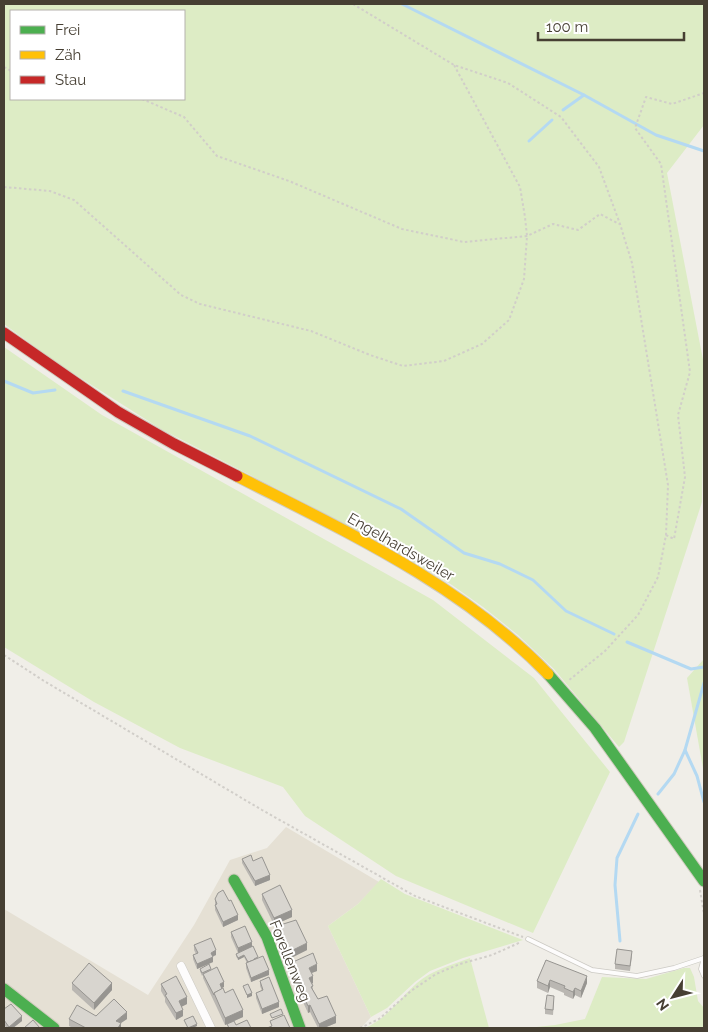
<svg xmlns="http://www.w3.org/2000/svg" width="708" height="1032" font-family="Raleway,sans-serif">
  <style>
    .residential { fill: #e5e0d4 }
    .green { fill: #ddecc5; fill-rule: evenodd }
    .lines { fill: none; stroke-linecap: round; stroke-linejoin: round }
    .stream { stroke: #b4d9f2; stroke-width: 3 }
    .lane-casing { stroke: #cccac4; stroke-width: 5.5 }
    .street-casing { stroke: #cccac4; stroke-width: 9 }
    .fast-casing { stroke: #d0cbbe; stroke-width: 13 }
    .slow-casing { stroke: #d0cbbe; stroke-width: 13 }
    .jam-casing { stroke: #d0cbbe; stroke-width: 13 }
    .path { stroke: #d1cec9; stroke-width: 2; stroke-dasharray: 2.5 2.5; stroke-linecap: butt }
    .lane { stroke: #fdfcfc; stroke-width: 4 }
    .street { stroke: #fdfcfc; stroke-width: 8 }
    .fast { stroke: #4caf50; stroke-width: 11 }
    .slow { stroke: #ffc107; stroke-width: 11 }
    .jam { stroke: #c62828; stroke-width: 11 }
    .wall { fill: #bab7b2 }
    .shaded-wall { fill: #979591 }
    .building { fill: #d8d5cf; stroke: #979591 }
    .labels { text-anchor: middle; stroke-width: 4; stroke-linejoin: round; paint-order: stroke }
    .street-label { font-size: 15px; fill: #463f33; stroke: #fff }
  </style>
  <rect width="100%" height="100%" fill="#f0eee8"/>
  <!-- residential -->
  <path class="residential" d="M286,827L379,882L358,904L328,926L371,1017L361,1028H4V909L148,995L194,925L230,860L267,848Z"/>
  <!-- green -->
  <g class="green">
    <path d="M4,4H704V125L667,173L704,365L702,502L624,742L619,747L554,669L518,635L483,607L452,585L380,542L161,429L57,363L4,324ZM184,11V99H11V11Z"/>
    <path d="M4,347L102,415L433,600L534,678L610,772L533,933L396,876L305,816L283,787L180,748L94,702L4,647Z"/>
    <path d="M704,659V774L687,678Z"/>
    <path d="M381,879L405,894L523,940L463,958L430,971L415,982L387,1008L371,1017L328,926L358,904Z"/>
    <path d="M470,958L489,1028H365C388,1018 399,999 417,983C432,970 452,965 470,958Z"/>
    <path d="M684,968H690L694,977L698,1001L704,1008V1028H527L555,1025L585,1019L602,977L646,979Z"/>
  </g>
  <g class="lines">
    <!-- stream -->
    <g class="stream">
      <path d="M402,4L584,95L656,135L704,151"/>
      <path d="M563,110L584,95"/>
      <path d="M529,141L552,120"/>
      <path d="M4,381L33,393L55,390"/>
      <path d="M123,391L250,436L401,509L464,553L500,564L533,580L566,611L614,634"/>
      <path d="M627,642L691,669L704,667"/>
      <path d="M685,750L697,776L704,802"/>
      <path d="M658,794L674,774L685,750L704,683"/>
      <path d="M620,941L615,885L617,858L638,814"/>
    </g>
    <!-- lane casing -->
    <g class="lane-casing">
      <g id="lane">
        <path d="M528,939L592,970L637,976L674,968L704,958"/>
        <path d="M704,958L701,969L704,976"/>
      </g>
    </g>
    <!-- street casing -->
    <g class="street-casing">
      <path id="street" d="M181,966L211,1028"/>
    </g>
    <!-- fast casing -->
    <g class="fast-casing">
      <g id="fast">
        <path d="M548,674L595,728L704,881"/>
        <path d="M234,880L267,937L300,1028"/>
        <path d="M4,989L54,1028"/>
      </g>
    </g>
    <!-- slow casing -->
    <g class="slow-casing">
      <path id="slow" d="M237,476C347,532 461,584 548,674"/>
    </g>
    <!-- jam casing -->
    <g class="jam-casing">
      <path id="jam" d="M4,333L118,412L174,444L237,476"/>
    </g>
    <!-- path -->
    <g class="path">
      <path d="M353,4L454,65L508,83L561,117L599,167L620,224L632,263L668,485L666,535L658,577L638,615L605,651L568,681"/>
      <path d="M4,67L11,71"/>
      <path d="M142,99L184,117L217,156L289,181L402,229L464,242L527,236L553,224L578,230L600,214L619,224"/>
      <path d="M4,187L50,191L74,200L181,295L200,304L311,331L370,355L403,366L444,361L482,344L509,320L524,279L527,236L525,217L520,187L454,65"/>
      <path d="M666,535L674,539L685,477L678,415L690,372L661,164L635,128L646,97L672,104L704,93"/>
      <path d="M4,655L44,681L262,810L415,896L523,937"/>
      <path d="M700,890L704,914"/>
      <path d="M360,1028L379,1019L411,991L436,974L460,964L492,955L521,942"/>
    </g>
    <!-- lane -->
    <use href="#lane" class="lane"/>
    <!-- street -->
    <use href="#street" class="street"/>
    <!-- fast -->
    <use href="#fast" class="fast"/>
    <!-- slow -->
    <use href="#slow" class="slow"/>
    <!-- jam -->
    <use href="#jam" class="jam"/>
  </g>
  <!-- wall -->
  <g class="wall">
    <path d="M242,859L253,861L270,880L255,886L242,863Z"/>
    <path d="M262,894L292,917L274,925L262,900Z"/>
    <path d="M215,899L229,901L238,920L223,927L215,910Z"/>
    <path d="M245,926L238,953L231,937V932Z"/>
    <path d="M277,926L307,950L289,959L277,933Z"/>
    <path d="M194,945L216,955L212,957L213,962L197,969L193,959V955L196,954L194,950Z"/>
    <path d="M236,954L258,958L269,975L251,982L246,968V963H247L244,957L238,960L236,956Z"/>
    <path d="M632,956L630,971L615,969V964Z"/>
    <path d="M546,960L587,983L581,998L575,995L573,999L564,995V993L550,987L548,993L537,988V981Z"/>
    <path d="M293,962L317,971L311,973L313,990L318,999L336,1023L324,1028H318L310,1012L308,1013L303,1002V997H302L298,987V981L293,969Z"/>
    <path d="M200,969L211,970L224,987L221,988L243,1017L225,1025L203,978V975L202,976L200,971Z"/>
    <path d="M260,981L279,1007L262,1014L256,998V993L262,991L260,986Z"/>
    <path d="M72,983L112,990L94,1010L72,990Z"/>
    <path d="M161,984L187,1004L181,1007L183,1016L176,1020L165,1002V998L161,991Z"/>
    <path d="M554,1001L553,1015L545,1014V1009Z"/>
    <path d="M4,1009L22,1021L13,1028H7L4,1025Z"/>
    <path d="M96,1016L127,1019L121,1023V1028H73L69,1026V1019Z"/>
  </g>
  <!-- shaded-wall -->
  <g class="shaded-wall">
    <path d="M270,875V880L255,886V881Z"/>
    <path d="M292,910V917L274,925V918Z"/>
    <path d="M238,915V920L223,927V922Z"/>
    <path d="M252,942V947L238,953V948Z"/>
    <path d="M307,943V950L289,959V952Z"/>
    <path d="M216,950V955L211,957V953Z"/>
    <path d="M244,955V957L238,960V958Z"/>
    <path d="M213,957V962L197,969V964Z"/>
    <path d="M317,964V971L309,974V968Z"/>
    <path d="M269,970V975L251,982V978Z"/>
    <path d="M313,976V983L309,985V978Z"/>
    <path d="M587,976V983L581,998V991Z"/>
    <path d="M550,980V987L548,993V986Z"/>
    <path d="M224,982V987L220,989V984Z"/>
    <path d="M112,983V990L94,1010V1003Z"/>
    <path d="M575,988V995L573,999V992Z"/>
    <path d="M304,989V996L303,995V997H302V990Z"/>
    <path d="M252,993V996L247,998V995Z"/>
    <path d="M187,997V1004L179,1008V1001Z"/>
    <path d="M279,1002V1007L262,1014V1009Z"/>
    <path d="M310,1005V1012L308,1013V1006Z"/>
    <path d="M183,1010V1016L176,1020V1013Z"/>
    <path d="M243,1010V1017L225,1025V1018Z"/>
    <path d="M127,1012V1019L121,1023V1028H118L116,1021Z"/>
    <path d="M22,1016V1021L13,1028H9V1027Z"/>
    <path d="M336,1016V1023L324,1028H319V1024Z"/>
    <path d="M197,1024V1026L193,1028H188Z"/>
  </g>
  <!-- building -->
  <g class="building">
    <path d="M251,855L253,861L262,857L270,875L255,881L242,859Z"/>
    <path d="M280,885L292,910L274,918L262,894Z"/>
    <path d="M223,890L229,901L231,900L238,915L223,922L215,905L217,904L215,899L218,893Z"/>
    <path d="M296,920L307,943L289,952L277,926Z"/>
    <path d="M245,926L252,942L238,948L231,932Z"/>
    <path d="M211,938L216,950L211,953L213,957L197,964L193,955L198,953L194,945Z"/>
    <path d="M253,946L258,957L254,959V960L248,962L244,955L238,958L236,954Z"/>
    <path d="M617,949L632,951L630,966L615,964Z"/>
    <path d="M313,953L317,964L309,968L313,976L309,978L313,986L311,987L318,999L327,996L336,1016L319,1024L310,1005L308,1006L303,995L306,994L304,989L302,990L298,980L300,979L293,962Z"/>
    <path d="M263,956L269,970L251,978L246,963Z"/>
    <path d="M546,960L587,976L581,991L575,988L573,992L564,988L565,986L550,980L548,986L537,981Z"/>
    <path d="M89,963L112,983L94,1003L72,983Z"/>
    <path d="M209,964L211,969L202,973L200,969Z"/>
    <path d="M217,967L224,982L220,984L222,989L214,993V995L203,974Z"/>
    <path d="M176,976L187,997L179,1001L183,1010L176,1013L165,995L167,994L161,984Z"/>
    <path d="M269,977L279,1002L262,1009L256,993L263,990L260,981Z"/>
    <path d="M248,984L252,993L247,995L243,986Z"/>
    <path d="M223,988L225,993L233,989L243,1010L225,1018L214,993Z"/>
    <path d="M547,995L554,996L553,1010L545,1009Z"/>
    <path d="M114,999L127,1012L116,1021L121,1023L118,1028H86L69,1019L77,1005L96,1016Z"/>
    <path d="M11,1004L22,1016L9,1027L4,1020V1009Z"/>
    <path d="M281,1009L283,1014L272,1018L270,1014Z"/>
    <path d="M284,1015L290,1028H267L272,1026L270,1021Z"/>
    <path d="M193,1016L197,1024L188,1028L184,1020Z"/>
    <path d="M33,1020L40,1028H24Z"/>
    <path d="M247,1020L251,1028H229L227,1024L234,1021L236,1025Z"/>
  </g>
  <g class="labels">
    <!-- street labels -->
    <g class="street-label">
      <text transform="translate(401 547) rotate(30)" y="5">Engelhardsweiler</text>
      <text transform="translate(290 961) rotate(68)" y="5">Forellenweg</text>
    </g>
  </g>
  <!-- border -->
  <rect width="708" height="1032" fill="none" stroke="#463f33" stroke-width="10"/>
  <!-- legend -->
  <rect x="10" y="10" width="175" height="90" fill="#ffffff" stroke="#b5b2ad"/>
  <rect x="20" y="26" width="25" height="8" fill="#4caf50" stroke="#b5b2ad"/>
  <text x="55" y="35" font-size="15" fill="#463f33">Frei</text>
  <rect x="20" y="51" width="25" height="8" fill="#ffc107" stroke="#b5b2ad"/>
  <text x="55" y="60" font-size="15" fill="#463f33">Zäh</text>
  <rect x="20" y="76" width="25" height="8" fill="#c62828" stroke="#b5b2ad"/>
  <text x="55" y="85" font-size="15" fill="#463f33">Stau</text>
  <!-- north arrow -->
  <g transform="translate(673 997) rotate(234)" stroke="#ffffff" stroke-width="4" paint-order="stroke">
  <path d="M0-4L9 19L0 12L-9 19Z" fill="#463f33"/>
  <text y="-8" font-size="14" font-weight="bold" text-anchor="middle" fill="#463f33">N</text>
  </g>
  <!-- scale -->
  <path d="M538 32v8h146v-8" fill="none" stroke="#463f33" stroke-width="2.5"/>
  <text x="546" y="32" font-size="15" fill="#463f33" stroke="#ffffff" stroke-width="4" paint-order="stroke">100 m</text>
</svg>
